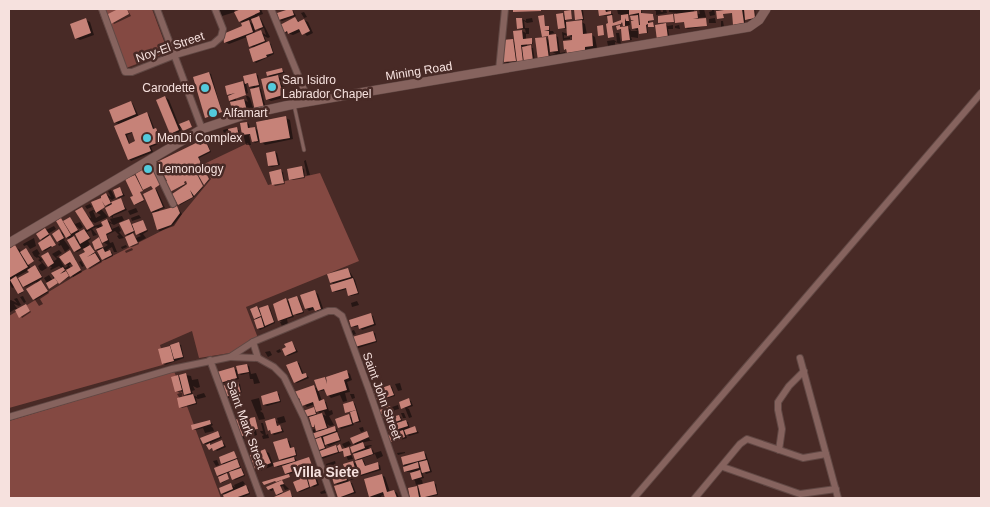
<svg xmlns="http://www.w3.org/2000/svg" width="990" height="507" font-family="Arial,sans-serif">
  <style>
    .green { fill: #844942 }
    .shadow { fill: #0007; fill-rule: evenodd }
    .building { fill: #c68278; fill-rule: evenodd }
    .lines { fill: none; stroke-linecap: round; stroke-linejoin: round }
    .lane-casing { stroke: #614844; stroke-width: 4.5 }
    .street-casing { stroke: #614844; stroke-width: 8 }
    .secondary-casing { stroke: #614844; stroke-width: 10 }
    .lane { stroke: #86635e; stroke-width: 3 }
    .street { stroke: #86635e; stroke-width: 6 }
    .secondary { stroke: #86635e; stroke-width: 9 }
    .poi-dot { fill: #53cadc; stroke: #482a26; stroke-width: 2 }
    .labels { text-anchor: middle; stroke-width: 5; stroke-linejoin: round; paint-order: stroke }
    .street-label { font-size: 12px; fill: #f6e1de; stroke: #482a26 }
    .poi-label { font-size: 12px; fill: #f6e1de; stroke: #482a26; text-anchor: start }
    .neighbourhood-label { font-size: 14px; font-weight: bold; fill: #f6e1de; stroke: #482a26 }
  </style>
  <rect width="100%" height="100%" fill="#482a26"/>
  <!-- green -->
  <g class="green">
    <path d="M98,9H152L168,52L121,70Z"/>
    <path d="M248,143L268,185L320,173L359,261L246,307L258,338L230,353L199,358L192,331L160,345L166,364L9,408V316L83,271L173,225L211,179L204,164Z"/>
    <path d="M174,371L221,498H9V421Z"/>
  </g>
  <!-- shadow -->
  <g class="shadow">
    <path d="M121,9H127L131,16L114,24L108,15Z"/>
    <path d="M217,9H234L235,12L222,16L219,15Z"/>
    <path d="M244,9H261L263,14L257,16L261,19L270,37L268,38L264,36L267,43L271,44L274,54L256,63L254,61V48L251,46L247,37L229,44L225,42L244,27L236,12ZM253,19L255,25L248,21ZM254,27L259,30L264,28L266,35L261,32L256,34Z"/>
    <path d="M292,9L296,16L282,21L280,20L278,14Z"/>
    <path d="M575,9L583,10L584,20L580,21L585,24L587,35H592L595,37L597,48L588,49V52L570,54L565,49L574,43L573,37L564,35V38L570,37V39L563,40L562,32L568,34V29L559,28L563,14L566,16L571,12L572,19L566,20V24L580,22L576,19Z"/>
    <path d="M600,9H607L608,13L613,14V15H610L613,24L623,21L622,15L618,14L617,9H641L642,14L654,15V20L649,21L650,24H653L654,25H647L648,33L642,34L638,32V38L631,37L632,40L626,41L624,40L622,30L618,29L624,27L623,24L612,26L614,37L610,38L609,16L600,15ZM628,14L635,16L632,17L633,28L638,31H631L630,29L625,26L630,25Z"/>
    <path d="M652,9H660L661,12H663V9H666L667,13L656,15V11Z"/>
    <path d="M669,9H694V13L700,14L699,9H704L706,17L699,18V20H706L707,26L688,29L686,28V22H676V13L669,12Z"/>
    <path d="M712,9H717H714L715,15L710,16L709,12L712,11Z"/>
    <path d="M717,9H755L756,19L748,20L745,18V24L736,25L734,24L733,12L723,13L724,18H719Z"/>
    <path d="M304,12L307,17L304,18L301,13Z"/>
    <path d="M544,17L545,27H549L550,31H553L554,33L543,36Z"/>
    <path d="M532,18L533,22L527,23L524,21L525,28H529V34H526V40L531,39L533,44H527V47L533,48L535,62L507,63L505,62L512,40L515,42L522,31L526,33L525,29L518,28L522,19L526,21V19Z"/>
    <path d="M715,18L716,23H709V19Z"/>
    <path d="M295,19L300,22L304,20L308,22L313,33L307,36L302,31L293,35L284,32Z"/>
    <path d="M86,20L90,22L94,35L80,40L76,38Z"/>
    <path d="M721,21H723L724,27H721Z"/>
    <path d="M660,22H674L663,23L668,26L673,25V29H668L670,39L660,40L664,25Z"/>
    <path d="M679,25L680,29L675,28V26Z"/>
    <path d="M616,33H619L621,44L615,42V45L608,46L607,41L614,40L617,42Z"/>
    <path d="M556,36L558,37L560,53L565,52L567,57L542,61L546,38L549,40ZM549,50L556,54L550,55Z"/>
    <path d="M282,69L285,73L276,75L282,79L287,97L271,101L267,99L272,78L268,76Z"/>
    <path d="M209,73L211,74L222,112L206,117Z"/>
    <path d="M255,74L258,75L260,86L257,87L261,89L266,109L258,111L254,89L250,87L249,83L246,84L244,77Z"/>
    <path d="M243,82L246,84L248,93L238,97L235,96L237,102L244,100L248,102L246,96H248L250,98L253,108L250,109L246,107L248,111L244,112L243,109H241L242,114L237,115L233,109L231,103L233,102L230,101L229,97L236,95L230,92L231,96L228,94L227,87L231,88V85Z"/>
    <path d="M165,97L169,100L179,125L189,121L192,127L184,130L180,128L182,132L175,135L171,133Z"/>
    <path d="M131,102L133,104L139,117L147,114L149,115L155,130H158L163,142L151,147L153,152L131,161L129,159L120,125L115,122ZM134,132L137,142L130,145L127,135Z"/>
    <path d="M286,118L290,120L293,139L265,145L261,141L255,143L253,141L251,135H249L251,145H246L243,134L247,123L249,124L250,129L255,128L259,131Z"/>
    <path d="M227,129L239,130L241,141L236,142L235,138L229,135V137H225L223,130Z"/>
    <path d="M220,137H222L223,143L218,141L219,144H215L214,138H217L220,140Z"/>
    <path d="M198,143L201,146L206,144L208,145L211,152L199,158L203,166L198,164L209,180L205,184L201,179L200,180L203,187L194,197L180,205L174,195L191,184L187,181L184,182L185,185L171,191Z"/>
    <path d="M275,152L277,153L280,165L272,167L269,166Z"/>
    <path d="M306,160V161L310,175H307L304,161Z"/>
    <path d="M152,166L161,185L154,188L153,185L140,192L144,201L135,205L134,196L127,180Z"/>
    <path d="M301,167L304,169L305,178L293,180L290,179Z"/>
    <path d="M281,171L283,172L285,184L275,186L273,184Z"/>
    <path d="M120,188L125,196L119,198L117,197Z"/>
    <path d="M155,189L157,190L165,208L159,210L160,212L177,207L182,214L174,226L160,231L158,230L152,211Z"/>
    <path d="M111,190L115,198L112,200L109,198L112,203L121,200L127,210L113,216V218L110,216V207L103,203L105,207L101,209L108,217L95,223L91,221L94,226L101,224L104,233L107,220L112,223L110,219L122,216L124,220L114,225L110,223L112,229L119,226L121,231L119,232L124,238L119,239L117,236L119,235L115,231L107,235L110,243L113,242L117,252H114L112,247L107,250L112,252L113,256L105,260L99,253L93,242L99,239L103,241L100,229L96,227L92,229L97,235L93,236L91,230L87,232L91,239L88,241L90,244L88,245L92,247L102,262L90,269L88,268L86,252L84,248L77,252L75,251L71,240L63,235L65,239L64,240L70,248L65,252L61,245L59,246L58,244L53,247V246L45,251L43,250V241L38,234L54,226L56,229L48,234L56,245L60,243L58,241L59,231L65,234L61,220L64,222L70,218L75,224L80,222L83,227L80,229L76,226L80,233L87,229L82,209L90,218H91L89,212L93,210L97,212V201L106,194L111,197L108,191ZM93,211L101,215L96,218ZM76,234L80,241L72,236ZM100,240L108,245L103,248Z"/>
    <path d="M90,204L92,207L87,209L85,206Z"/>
    <path d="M136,208L138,212L130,215L128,211Z"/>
    <path d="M139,215L141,218L132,221L131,218Z"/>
    <path d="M129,221L132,226L142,221L148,231L143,234L146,238L138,242L139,244L132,247L130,246L129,236L126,234ZM134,232H136L141,236L136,238L132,234Z"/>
    <path d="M34,238L36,246L30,249L27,245L24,246L23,244Z"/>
    <path d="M126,245L127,247L122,249L121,247Z"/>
    <path d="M15,247L20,250L21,253L26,250L28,251L34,260L28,263L31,269L35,267L40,270L38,266L42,263L38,260L40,259L38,257L37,258L34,256L32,252L37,249L40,254L38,255L43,260L41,261L47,268L42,271L38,269L43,278L39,280L43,282L49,293L40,299L43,304L39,306L28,289L37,284L36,282L26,287L24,286L30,273L29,270L16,277L24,291L22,293L19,294L15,287L12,288L9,282V251Z"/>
    <path d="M132,248L133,250L126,253L125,251Z"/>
    <path d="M59,250L62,253L56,257L59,258L65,268L68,266L66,264L70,252L76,260L75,261L76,265L82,272L73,277L67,269L64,270L69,277L50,288L44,278L49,275L53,281L54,280L52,274L63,269L59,266L51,270L50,269L52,267L49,266L48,254L54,261L57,259L52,254ZM72,263L75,266L71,269L69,265Z"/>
    <path d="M81,261L84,266L82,267L79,262Z"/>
    <path d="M348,269L355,280L359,294L351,296L349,295L347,289L336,292L333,291L335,285L331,282Z"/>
    <path d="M315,292L318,294L324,311L319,312L315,309L309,311L306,308Z"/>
    <path d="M23,296L26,302L24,303L20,297Z"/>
    <path d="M17,298L21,305L19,306L14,304L18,310L26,305L31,312L22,318L15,309L9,313V301L11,300L17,303L14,299Z"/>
    <path d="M297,298L299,299L304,313L297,315L292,313L294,317L287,319L288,324L282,326L280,322H282L279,320L286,300L288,301Z"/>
    <path d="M357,301L359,305L352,307L351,303Z"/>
    <path d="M268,307L270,308L275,323L260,330L258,328V320L255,318L257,308L260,309Z"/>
    <path d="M371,315L373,316L376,325L362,330L359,326L355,327L353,326Z"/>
    <path d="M351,331L354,330L356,334L353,335Z"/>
    <path d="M373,332L375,333L377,342L358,348L356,346Z"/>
    <path d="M292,342L298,352L288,356L286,355Z"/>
    <path d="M179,344L181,345L184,358L165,365L163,364L160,350Z"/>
    <path d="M280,349L281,352L278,353L276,351Z"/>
    <path d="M270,351L272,355L268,357L265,352Z"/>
    <path d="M296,362L299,363L304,375L306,374L309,378L297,383L295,382Z"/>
    <path d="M246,365L249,366L251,374L256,373L260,383L254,384L253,379H250L249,373L241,375L237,372L239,379L224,383L221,382L234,369L239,371Z"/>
    <path d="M347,372L350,374L352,380L347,382L350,392L345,393L347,401L343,402L340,395L331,398L328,395L326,390L321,391L318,390L322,401L326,402L329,411L332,410L333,414L329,416L334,425L330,426L327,424L329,430L335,428L337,429L338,432L336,433L339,435L341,441L329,446L324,443L327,450L336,446L342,451L347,449L344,447L342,444L349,441L351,445L346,447L349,449L353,459L348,460L344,451L322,459L320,457L321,452L317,450V440L314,438L315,434L311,430L315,429L316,434L321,432L315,429L316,428L313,426L310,417L306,416L313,409L317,411L315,404L307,407L297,398L314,387L318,389L325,378L328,380ZM316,410L320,413L324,411L326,416L322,414L317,416Z"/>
    <path d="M186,375L191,376L192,380L198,379L200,387L197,388L193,386L195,390L192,391L193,395L197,397V395L204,393L206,397L198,399L196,398L197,404L182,408L180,407V399L177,394L180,393L176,391L177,376L181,378ZM184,391L185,394L189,396L183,398L182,393L180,392Z"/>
    <path d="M238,383L240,384L242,394L228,398L226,396Z"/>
    <path d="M400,383L402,390L398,391L395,384Z"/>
    <path d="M390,386L392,387L395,396L382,400L385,405L380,407L378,403L381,402L378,400Z"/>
    <path d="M277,393L279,394L281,402L267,406L264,405Z"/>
    <path d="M350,394H354L355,398L352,399Z"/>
    <path d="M259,398L262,410L260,411L263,413L265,419L259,420L251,400Z"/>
    <path d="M409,400L411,401L413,406L407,408L409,409L412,417L409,418L405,408H402Z"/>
    <path d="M353,402L355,404L361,422L356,423L352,421L354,425L341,429L339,427L349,416L353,418L351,412H346Z"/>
    <path d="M398,405L399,409L395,410L394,414L386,418L380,415L390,408L393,409L392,407Z"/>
    <path d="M401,413H404L406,418H403Z"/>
    <path d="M284,416L286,422L279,424L277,422L278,427L282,428L284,432L274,435L269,430L274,420L278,422L277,418Z"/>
    <path d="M399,416L403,418L401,417L402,422H408L410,429L415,428L419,433L409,436L405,433L407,438L394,442L392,441L394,434L390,432L392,426L388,424Z"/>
    <path d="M249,418L252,419L258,429L256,430L257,435L244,439L240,436Z"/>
    <path d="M210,421L213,425L211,426L213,428L214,431L205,433L203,428L195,430L193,429Z"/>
    <path d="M261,423H263L266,435L268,434L269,438L263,439L262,436L264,435L261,433L260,431H263Z"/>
    <path d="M363,427L364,431L361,432L359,428Z"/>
    <path d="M217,432L222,438L208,444L210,445L222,442L224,443L226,447L217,451L214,448L210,449L208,444H204Z"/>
    <path d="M367,433L370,440H373L361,443L365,446L371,445L372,446L368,447L373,450L374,453L381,451L383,456L377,459L375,454L361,459L364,461L366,467L377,464L380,465L381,470L358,477L353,475L354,479L351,480L347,477L349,482L352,483L356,493L340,498L339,497L340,486L336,483L342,468L347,470L353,462L358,465L359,461L356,459L357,454L353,452L357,446L354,444Z"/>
    <path d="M287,440L289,441L292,449L296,450L297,456L293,457L296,459L297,463L309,458L313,466L289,474L290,477L280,480L289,489L285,490L283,486L280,487L283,494L289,492L294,498H276L280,496L277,494L275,489L271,491L269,489L279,483L277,480L265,485L289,475L286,473L283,465L278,467L275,465L260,471L256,469L251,456L265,451L269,453L273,464L284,461L280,459Z"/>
    <path d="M405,452V453L398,455L397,453Z"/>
    <path d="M424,452L426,454L432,472L426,474L422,469L418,470L422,472L424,478L420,479L422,480L423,485L434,483L436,484L438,495L424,498L421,496V498H412L410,489L417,487L420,489L419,484L416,485L415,481L413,479L411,472H405L403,458Z"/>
    <path d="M234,453L238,459L236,460L239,462L241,468H240L243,470L245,476L235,480L230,472L226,474L229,479L222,483L221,477L218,475L225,465L222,463Z"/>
    <path d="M217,460L219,465L216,466L213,461Z"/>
    <path d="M335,461L336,465L327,467L326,464Z"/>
    <path d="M305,473L306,477L303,478L310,481L308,477L314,475L316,476L319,485L314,487L309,485L310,488L300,492L298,491L295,483L304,479L300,474Z"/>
    <path d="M382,475L385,477L390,492L394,491L397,493L399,498H386L385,494L381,496L382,498H374L370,496Z"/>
    <path d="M243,481L245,484L243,485L248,488L250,494L241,498H225L224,495H226L222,493L231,485L235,487L234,485Z"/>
    <path d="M325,490L327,493L321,494L320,492Z"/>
  </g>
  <!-- building -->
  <g class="building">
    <path d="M118,9H127L129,14L111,24L106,15Z"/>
    <path d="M241,9H259L260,12L239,22L234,12Z"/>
    <path d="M289,9H292L294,15L279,20L277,13Z"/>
    <path d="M513,9H541V11L513,12Z"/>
    <path d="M574,9H581L583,19L575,20Z"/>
    <path d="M598,9H605L606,12L611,11V14L599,16Z"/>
    <path d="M629,9H641V13L653,14L654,20L648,21V23L653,22L654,27H648V24L646,25L647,33L639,34L638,28L632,29L631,21H634L631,20L630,16L638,15L639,25H640L639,13L629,15Z"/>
    <path d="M723,9H742L744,23L733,25L732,13L723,14L724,18L717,19L716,11L724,10Z"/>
    <path d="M744,9H754L755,18L745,20Z"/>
    <path d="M571,10L572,19L565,20L564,11Z"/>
    <path d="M697,11L698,18L693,19L706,18L707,26L685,28L684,22L675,23L674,14Z"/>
    <path d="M563,13L565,28L558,29L556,14Z"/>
    <path d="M628,14L629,21H626L625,18V26H623L622,22L621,24L612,26L614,37L608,38L606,24L608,23L607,16L612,15L613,23L621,20V15Z"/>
    <path d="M673,14L674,22L658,23V16Z"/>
    <path d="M544,15L545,26H549V30L544,31H549V35L556,34L558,51L550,52L548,36L542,37L538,16Z"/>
    <path d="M259,16L263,27L255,30L251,19Z"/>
    <path d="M295,17L298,22L304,19L310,31L302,35L299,29L288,34L287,31L284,33L280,25Z"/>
    <path d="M86,18L91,33L75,39L70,24Z"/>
    <path d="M516,18H522L523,28L517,29Z"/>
    <path d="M249,20L253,32L224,43L223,34L242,26L241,23Z"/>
    <path d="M582,20L583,34L592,33L593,46L585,47V51L567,53L566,49L564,50L563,41L572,40V35L567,36L566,22Z"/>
    <path d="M666,23L668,38L657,40L655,25Z"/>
    <path d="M603,25L604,35L598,36L597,26Z"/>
    <path d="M620,25V27L628,26L630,40L622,41L621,29L617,30L616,26Z"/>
    <path d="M261,30L265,41L249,47L246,36Z"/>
    <path d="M522,30L523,39L532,38V44L521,45L523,62L517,63L513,31Z"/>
    <path d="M546,37L549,59L538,61L535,38Z"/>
    <path d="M513,39L516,61L504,62L503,40Z"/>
    <path d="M269,41L273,53L266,55L267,57L253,62L249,49Z"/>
    <path d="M531,45L533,61L524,63L522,47Z"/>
    <path d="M282,68L283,72L267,76L266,72Z"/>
    <path d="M209,72L222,112L205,118L193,77Z"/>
    <path d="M256,73L259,85L249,87L248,83L245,84L243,76Z"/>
    <path d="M278,75L283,95L266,100L261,79Z"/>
    <path d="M243,81L246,95L229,101L228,96L235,93L227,95L225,86Z"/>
    <path d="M259,87L264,108L255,111L250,89Z"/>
    <path d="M165,96L179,130L170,134L156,100Z"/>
    <path d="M244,99L247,111L243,112L242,108H240L242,114L235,115L234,110H232L230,102Z"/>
    <path d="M131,101L136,114L114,123L109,110Z"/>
    <path d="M147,112L153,129L156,128L162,141L149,146L151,151L128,160L114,126ZM132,132L135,141L129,144L125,134Z"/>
    <path d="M286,116L290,138L260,143L256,122Z"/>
    <path d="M189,120L192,127L183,131L179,124Z"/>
    <path d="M247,122L248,128L255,127L258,141L252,142L250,134L242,135L240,123Z"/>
    <path d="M237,127L239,136L230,137L228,129Z"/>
    <path d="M198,142L200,145L206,142L210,151L198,157L209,179L204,185L194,168L203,186L194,196L190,190L193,197L178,205L172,194L187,184L186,181L184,182L185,184L170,192L165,182L167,181L157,162Z"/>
    <path d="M275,151L278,165L268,166L266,153Z"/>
    <path d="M152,165L161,184L155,188L163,207L151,212L143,194L153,189L151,186L143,190L135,173Z"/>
    <path d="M302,166L304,177L289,180L287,169Z"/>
    <path d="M281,169L284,183L272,185L269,172Z"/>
    <path d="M135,175L143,191L140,192L144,200L134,205L130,197L133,196L125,179Z"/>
    <path d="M120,187L123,195L116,198L113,190Z"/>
    <path d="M106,193L111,203L105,206L102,201L105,207L96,213L91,202L101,198V196Z"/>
    <path d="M121,198L125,209L114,214L113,212L114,214L109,217L105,208L112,204L111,202Z"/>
    <path d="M177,206L180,213L171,225L157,230L152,213Z"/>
    <path d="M82,207L94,226L87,230L75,211Z"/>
    <path d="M70,217L78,230L71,234L63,221Z"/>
    <path d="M61,218L71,235L66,238L56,221Z"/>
    <path d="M107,219L112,231L106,234L108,240L102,243L96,229L103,226L101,222Z"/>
    <path d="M129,219L134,231L125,235L119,223Z"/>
    <path d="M143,220L147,230L136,235L132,224Z"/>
    <path d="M45,228L49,234L40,240L36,234Z"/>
    <path d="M59,229L64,238L57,242L52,234Z"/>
    <path d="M84,229L90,238L80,244L75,234Z"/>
    <path d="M133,233L138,243L129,247L125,237Z"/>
    <path d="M50,235L56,245L52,247L51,246L42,251L38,243Z"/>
    <path d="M74,236L81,248L74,252L67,240Z"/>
    <path d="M99,237L103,247L95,250L92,242Z"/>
    <path d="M15,245L28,267L9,278V249Z"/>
    <path d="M90,245L95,252L87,257L95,253L100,261L87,269L79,255L85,252L83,249Z"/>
    <path d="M26,248L34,261L28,265L20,252Z"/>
    <path d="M103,248L105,252L110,250L112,255L102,260L97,251Z"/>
    <path d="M70,250L81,270L70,277L66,270L73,266L70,262L65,265L59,257Z"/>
    <path d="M48,252L54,263L48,267L41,256Z"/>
    <path d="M35,265L42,277L23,287L18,278L29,272L27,270Z"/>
    <path d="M63,267L65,270L60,274L66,271L69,276L59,284L51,273Z"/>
    <path d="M348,268L351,277L330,283L327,274Z"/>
    <path d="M16,276L24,291L18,294L10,280Z"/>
    <path d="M55,278L58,283L49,289L46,283Z"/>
    <path d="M353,278L358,293L348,296L346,288L332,292L330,285Z"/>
    <path d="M41,280L48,291L33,300L26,289Z"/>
    <path d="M315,290L321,309L315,311L313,307L305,309L300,295Z"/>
    <path d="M297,296L303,312L293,315L288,299Z"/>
    <path d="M286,298L292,316L278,321L273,304Z"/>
    <path d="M26,304L30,311L19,318L15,310Z"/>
    <path d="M268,305L274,322L265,326L259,308Z"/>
    <path d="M257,306L261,316L254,319L250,309Z"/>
    <path d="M371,313L374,324L359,329L358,325L351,327L349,320Z"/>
    <path d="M261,317L264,327L257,329L254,320Z"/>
    <path d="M373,331L376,341L355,347L352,337Z"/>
    <path d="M292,341L296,351L285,356L282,349L286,347L284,344Z"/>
    <path d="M179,342L183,357L174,359L170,345Z"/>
    <path d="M170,346L174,361L162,364L158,349Z"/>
    <path d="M297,361L302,374L306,373L307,377L294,383L286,365Z"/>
    <path d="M247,364L249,372L238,374L236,366Z"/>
    <path d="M234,367L237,378L220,383L217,372Z"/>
    <path d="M347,370L349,378L344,380L347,390L327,396L324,389L318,391L314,380L325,377L327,384L326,377Z"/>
    <path d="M186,373L191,393L184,395L179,375Z"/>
    <path d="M178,375L182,390L175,392L171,377Z"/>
    <path d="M238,382L241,393L225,397L222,386Z"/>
    <path d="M314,385L319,401L324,399L327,409L316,412L313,402L302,406L299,398H296L294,392Z"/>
    <path d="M390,385L394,395L377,401L373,391Z"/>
    <path d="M277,391L280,401L263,405L261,396Z"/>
    <path d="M193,394L196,403L179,408L177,398Z"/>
    <path d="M409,398L411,405L401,409L399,402Z"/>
    <path d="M353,401L356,410L345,413L343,404Z"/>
    <path d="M390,406L393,413L383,418L382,414L379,416L377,411Z"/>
    <path d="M314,407L316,414L305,417L303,411Z"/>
    <path d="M356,410L359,421L353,423L350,412Z"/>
    <path d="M322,413L327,428L316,431L314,424V427H312L309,417Z"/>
    <path d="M349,414L352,424L338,428L335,419Z"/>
    <path d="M399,415L401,420L387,425L385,419Z"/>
    <path d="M250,416V418L255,417L258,429L253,430L254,433L239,437L234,420Z"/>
    <path d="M275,418L277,426L280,425L282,431L271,434L270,430L268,431L265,421Z"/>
    <path d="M210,420L211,424L192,430L191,425Z"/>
    <path d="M406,420L408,426L389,432L387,426Z"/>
    <path d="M335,426L336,431L313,439L311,434Z"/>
    <path d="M415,426L417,432L406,435L404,430Z"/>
    <path d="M403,430L405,437L391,442L388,435Z"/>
    <path d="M218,431L220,437L203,444L200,438Z"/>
    <path d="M367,431L369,437L353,444L350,438Z"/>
    <path d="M337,432L340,440L325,445L323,437Z"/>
    <path d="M321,437L325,448L316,451L313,440Z"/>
    <path d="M287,438L290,448L294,447L296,455L279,460L273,442Z"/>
    <path d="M222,440L224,446L213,451L212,448L209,450L206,445L210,443V445Z"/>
    <path d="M363,442L365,448L352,453L350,447Z"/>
    <path d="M340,444L342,449L349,447L351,455L344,457L343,451L339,452L337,446Z"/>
    <path d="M336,445L338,452L319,458L317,452Z"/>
    <path d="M371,448L373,454L355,460L353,454Z"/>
    <path d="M265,449L271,463L255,469L250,455Z"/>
    <path d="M234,451L237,458L221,464L219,457Z"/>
    <path d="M424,451L426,459L403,465L401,457Z"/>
    <path d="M294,457L295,461L274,467L273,463Z"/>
    <path d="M309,457L312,465L285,474L282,466Z"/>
    <path d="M237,459L240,467L217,476L214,468Z"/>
    <path d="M362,459L365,466L378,462L379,469L354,477L352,470L358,469L355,461Z"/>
    <path d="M427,460L430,471L422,473L419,462Z"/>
    <path d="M353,461L355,468L350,470L353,478L348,479L343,464Z"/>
    <path d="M418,462L419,468L404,472L403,467Z"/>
    <path d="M342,467L347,480L334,484L330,471Z"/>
    <path d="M241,468L244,475L232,480L229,472Z"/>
    <path d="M420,470L422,477L412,480L410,473Z"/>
    <path d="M305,472L309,487L297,492L293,482L300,479L299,474Z"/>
    <path d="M227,473L229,479L220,483L218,477Z"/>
    <path d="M289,474L290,477L276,482L275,481L264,485L262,482Z"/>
    <path d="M314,474L317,484L310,487L307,476Z"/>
    <path d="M382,474L387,492L394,490L397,498H385L383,492L369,497L364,479Z"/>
    <path d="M282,480L284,484L280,485L283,492L276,495L273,488L268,490L266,487Z"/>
    <path d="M350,481L354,492L338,498L334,486Z"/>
    <path d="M434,481L437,494L421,498L418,485Z"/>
    <path d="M231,483L233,489L221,494L219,488Z"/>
    <path d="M246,485L249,493L235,498H224L223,495Z"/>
    <path d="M417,486L419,497L410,498L408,488Z"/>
    <path d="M290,490L292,497L288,498H274V497Z"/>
  </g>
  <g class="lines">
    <!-- lane casing -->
    <g class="lane-casing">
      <path id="lane" d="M294,105L304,150"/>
    </g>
    <!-- street casing -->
    <g class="street-casing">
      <g id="street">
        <path d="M102,9L125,72H132L175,55L213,44L221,37L223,29L215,9"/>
        <path d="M157,9L202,129"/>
        <path d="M271,9L309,102"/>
        <path d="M499,70L505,9"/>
        <path d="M151,158L173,204"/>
        <path d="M253,342L258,358"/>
        <path d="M230,357L258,358L274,367L284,377L304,418L332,498"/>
        <path d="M800,358L838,498"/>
        <path d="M210,360L261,498"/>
        <path d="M9,417L172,369L230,357L253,342L328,311H335L342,316L369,390L406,498"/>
        <path d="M779,450L782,429L778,410V402L789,386L804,371"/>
        <path d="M723,467L800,494L836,489"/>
        <path d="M634,498L981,93"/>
        <path d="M695,498L740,444L747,439L803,458L826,454"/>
      </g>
    </g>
    <!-- secondary casing -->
    <g class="secondary-casing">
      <path id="secondary" d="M9,243L202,129L244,115L294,104L749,27L759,20L766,9"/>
    </g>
    <!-- lane -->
    <use href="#lane" class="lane"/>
    <!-- street -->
    <use href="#street" class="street"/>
    <!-- secondary -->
    <use href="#secondary" class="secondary"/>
  </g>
  <!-- markers -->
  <g class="poi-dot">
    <circle cx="272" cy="87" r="5"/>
    <circle cx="205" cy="88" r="5"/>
    <circle cx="213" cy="113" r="5"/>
    <circle cx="147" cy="138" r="5"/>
    <circle cx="148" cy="169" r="5"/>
  </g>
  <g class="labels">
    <!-- street labels -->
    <g class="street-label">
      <text transform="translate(170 47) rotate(-19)" y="4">Noy-El Street</text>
      <text transform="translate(419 71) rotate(-9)" y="4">Mining Road</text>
      <text transform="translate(382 396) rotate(70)" y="4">Saint John Street</text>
      <text transform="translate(246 425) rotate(70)" y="4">Saint Mark Street</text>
    </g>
    <!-- poi labels -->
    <g class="poi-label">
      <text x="282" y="84">San Isidro<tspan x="282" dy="14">Labrador Chapel</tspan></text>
      <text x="195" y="92" text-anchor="end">Carodette</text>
      <text x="223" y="117">Alfamart</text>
      <text x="157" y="142">MenDi Complex</text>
      <text x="158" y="173">Lemonology</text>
    </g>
    <!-- neighbourhood labels -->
    <g class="neighbourhood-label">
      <text x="326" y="477">Villa Siete</text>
    </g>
  </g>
  <!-- border -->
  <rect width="990" height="507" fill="none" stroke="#f6e1de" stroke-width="20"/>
</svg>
